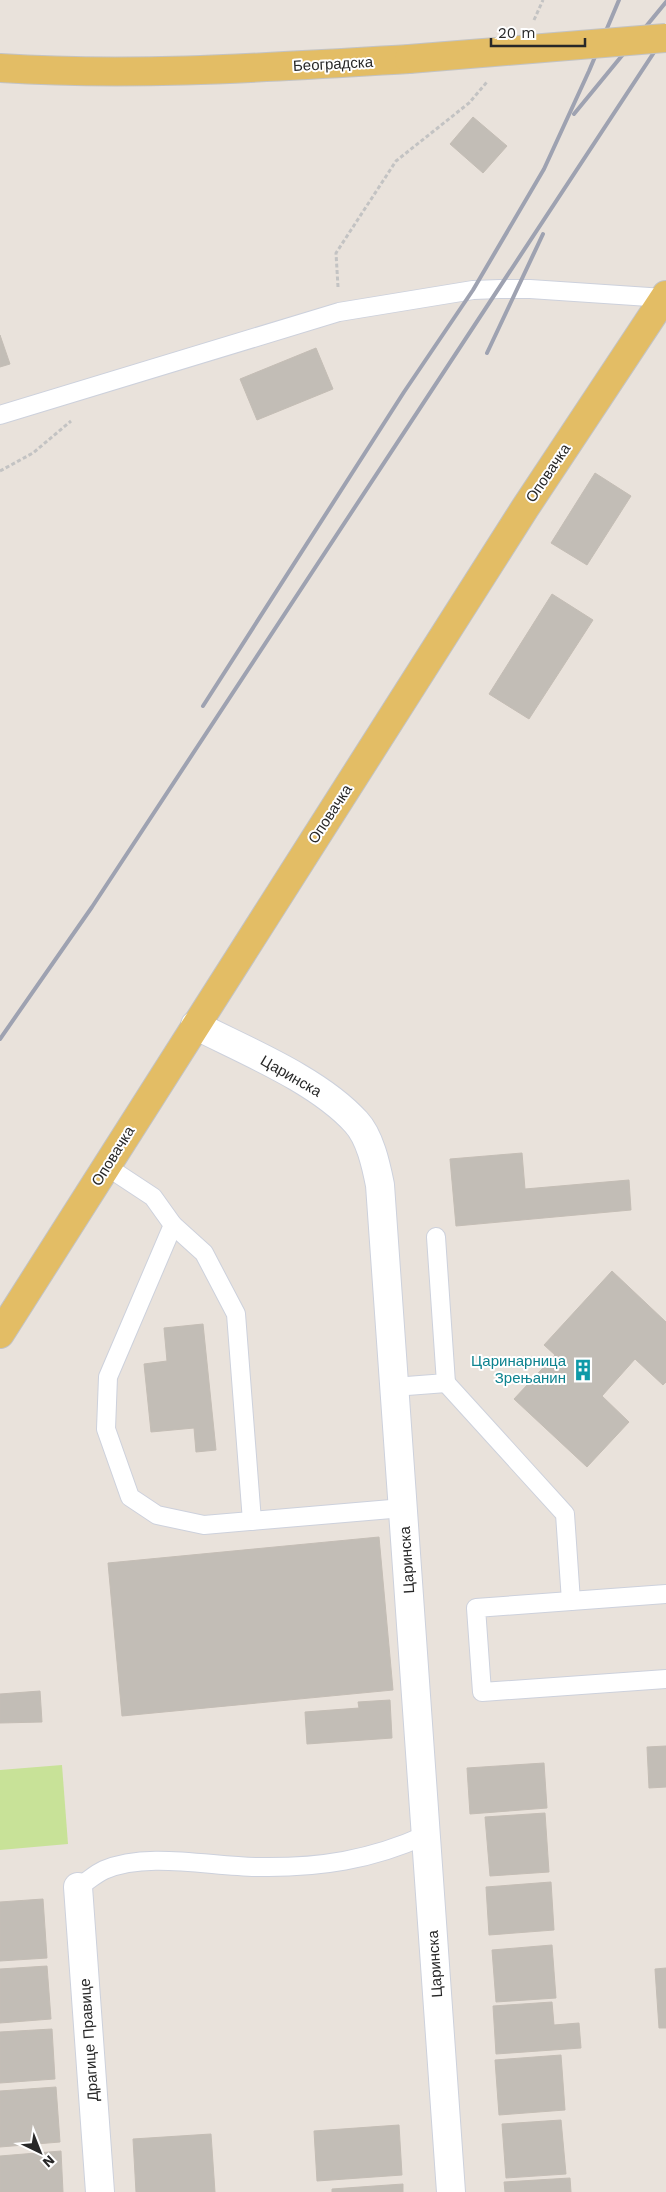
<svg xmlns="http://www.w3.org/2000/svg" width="666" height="2192" font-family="'Work Sans',sans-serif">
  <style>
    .pitch { fill: #c8e298 }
    .building { fill: #c2bdb6; stroke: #c4bdb5 }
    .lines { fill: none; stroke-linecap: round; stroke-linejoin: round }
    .service-casing { stroke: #cdd1dc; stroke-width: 20 }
    .minor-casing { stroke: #cdd1dc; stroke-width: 30 }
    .primary-casing { stroke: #c3c3c3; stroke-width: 30 }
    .path { stroke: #c3c3c3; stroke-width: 3; stroke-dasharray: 4 2.5; stroke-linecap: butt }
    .service { stroke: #fff; stroke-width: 18 }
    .minor { stroke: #fff; stroke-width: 28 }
    .primary { stroke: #e3bd65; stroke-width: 28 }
    .rail { stroke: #9ea2b1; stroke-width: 4 }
    .primary-bridge-casing { stroke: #c3c3c3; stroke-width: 30; stroke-linecap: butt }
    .primary-bridge { stroke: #e3bd65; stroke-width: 28 }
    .labels { text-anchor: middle; stroke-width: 4; stroke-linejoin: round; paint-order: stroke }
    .street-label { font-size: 15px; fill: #282828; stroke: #fff }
    .culture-label { font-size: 15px; fill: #0d838f; stroke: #fff; text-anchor: end }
  </style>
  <rect width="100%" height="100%" fill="#e9e2db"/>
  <!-- pitch -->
  <path class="pitch" d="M62,1765L68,1844L0,1850V1770Z"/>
  <!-- building -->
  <g class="building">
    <path d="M473,117L507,146L483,173L450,144Z"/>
    <path d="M0,335L10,364L0,367Z"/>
    <path d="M316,348L333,389L257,420L240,379Z"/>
    <path d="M595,473L631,496L587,565L551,543Z"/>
    <path d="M552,594L593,620L529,719L489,694Z"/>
    <path d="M522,1153L525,1189L629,1180L631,1210L456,1226L450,1159Z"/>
    <path d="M612,1271L666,1322V1382L663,1385L635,1359L602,1396L629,1422L587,1467L514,1399L555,1355L544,1345Z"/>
    <path d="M203,1324L216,1450L196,1452L194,1428L151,1432L144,1364L167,1361L164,1328Z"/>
    <path d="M379,1537L393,1690L122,1716L108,1563Z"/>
    <path d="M40,1691L42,1722L0,1723V1694Z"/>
    <path d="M390,1700L392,1738L307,1744L305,1712L359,1708L358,1702Z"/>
    <path d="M666,1746V1787L649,1788L647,1747Z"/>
    <path d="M544,1763L547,1808L470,1814L467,1768Z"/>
    <path d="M545,1813L549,1872L490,1876L485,1817Z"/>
    <path d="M551,1882L554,1930L489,1935L486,1887Z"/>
    <path d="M43,1899L47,1958L0,1961V1902Z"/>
    <path d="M552,1945L556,1998L496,2002L492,1950Z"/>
    <path d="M47,1966L51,2019L0,2023V1969Z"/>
    <path d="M666,1968V2028H659L655,1969Z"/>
    <path d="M552,2002L554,2025L579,2023L581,2048L496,2054L493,2006Z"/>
    <path d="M52,2029L55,2079L0,2083V2032Z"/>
    <path d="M561,2055L565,2110L499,2115L495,2060Z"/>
    <path d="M56,2087L60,2142L0,2147V2091Z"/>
    <path d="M561,2120L566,2174L506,2178L502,2124Z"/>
    <path d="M399,2125L402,2175L317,2181L314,2131Z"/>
    <path d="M211,2134L215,2192H136L133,2139Z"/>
    <path d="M61,2151L63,2192H0V2156Z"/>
    <path d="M570,2178L571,2192H505L504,2182Z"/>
    <path d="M403,2184V2192H332V2189Z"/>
  </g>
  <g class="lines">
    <!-- service casing -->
    <g class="service-casing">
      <g id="service">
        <path d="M0,415L339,312L473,290L500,289H530L664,298"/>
        <path d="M106,1166L153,1197L173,1225L108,1377L106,1429L130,1497L157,1515L204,1525L403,1508"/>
        <path d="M173,1225L204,1253L236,1314L252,1521"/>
        <path d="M446,1383L565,1514L571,1601"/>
        <path d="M394,1387L446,1383L436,1237"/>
        <path d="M666,1594L476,1608L482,1692L666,1679"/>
        <path d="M78,1887C87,1882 95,1874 104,1870C148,1851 212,1867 259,1867C319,1868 371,1860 426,1835"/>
      </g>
    </g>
    <!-- minor casing -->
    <g class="minor-casing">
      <g id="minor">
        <path d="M195,1025C246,1051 318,1080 356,1122C370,1137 376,1165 380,1185L451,2192"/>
        <path d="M78,1887L100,2192"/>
      </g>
    </g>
    <!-- primary casing -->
    <g class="primary-casing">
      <g id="primary">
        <path d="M0,68C137,77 273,67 409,59"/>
        <path d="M0,1334L525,508L666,295"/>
      </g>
    </g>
    <!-- path -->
    <g class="path">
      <path d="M534,20L543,0"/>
      <path d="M338,287L336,253L396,161L469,103L487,82"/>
      <path d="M0,471L33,453L71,421"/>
    </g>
    <!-- service -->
    <use href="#service" class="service"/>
    <!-- minor -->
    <use href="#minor" class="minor"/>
    <!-- primary -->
    <use href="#primary" class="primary"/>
    <!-- rail -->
    <g class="rail">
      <path d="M574,114L666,2"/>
      <path d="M487,353L543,234"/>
      <path d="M203,706L404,392L473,290L544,169L589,71L619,0"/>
      <path d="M0,1039L92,907L666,34"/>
    </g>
    <!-- primary-bridge casing -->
    <g class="primary-bridge-casing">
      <path id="primary-bridge" d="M409,59L666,38"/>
    </g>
    <!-- primary-bridge -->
    <use href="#primary-bridge" class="primary-bridge"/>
  </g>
  <!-- icons -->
  <defs>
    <g id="building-bare" transform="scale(1.725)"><path d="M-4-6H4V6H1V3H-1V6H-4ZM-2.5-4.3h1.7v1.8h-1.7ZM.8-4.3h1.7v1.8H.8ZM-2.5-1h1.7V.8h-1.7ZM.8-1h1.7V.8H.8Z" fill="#0f9aa8" stroke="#fff" stroke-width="2.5" paint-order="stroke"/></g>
  </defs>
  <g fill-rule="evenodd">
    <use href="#building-bare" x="583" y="1370"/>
  </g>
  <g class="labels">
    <!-- street labels -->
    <g class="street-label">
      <text transform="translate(333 64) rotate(-3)" y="5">Београдска</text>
      <text transform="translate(548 473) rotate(-56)" y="5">Оповачка</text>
      <text transform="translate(330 814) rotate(-57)" y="5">Оповачка</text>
      <text transform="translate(291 1076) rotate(30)" y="5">Царинска</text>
      <text transform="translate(113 1156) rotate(-58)" y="5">Оповачка</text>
      <text transform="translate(407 1560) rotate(-94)" y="5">Царинска</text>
      <text transform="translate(435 1964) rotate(-94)" y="5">Царинска</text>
      <text transform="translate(89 2040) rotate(-94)" y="5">Драгице Правице</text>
    </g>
    <!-- culture labels -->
    <g class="culture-label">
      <text x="566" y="1366">Царинарница<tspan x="566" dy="17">Зрењанин</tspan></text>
    </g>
  </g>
  <!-- north arrow -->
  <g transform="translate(40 2152) rotate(137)" stroke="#ffffff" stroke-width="4" paint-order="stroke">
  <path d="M0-4L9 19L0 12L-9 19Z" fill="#282828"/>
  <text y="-8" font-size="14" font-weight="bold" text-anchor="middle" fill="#282828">N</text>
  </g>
  <!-- scale -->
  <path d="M491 38v8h94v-8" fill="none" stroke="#282828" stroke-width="2.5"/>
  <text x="498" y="38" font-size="15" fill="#282828" stroke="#ffffff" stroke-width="4" paint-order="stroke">20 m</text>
</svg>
